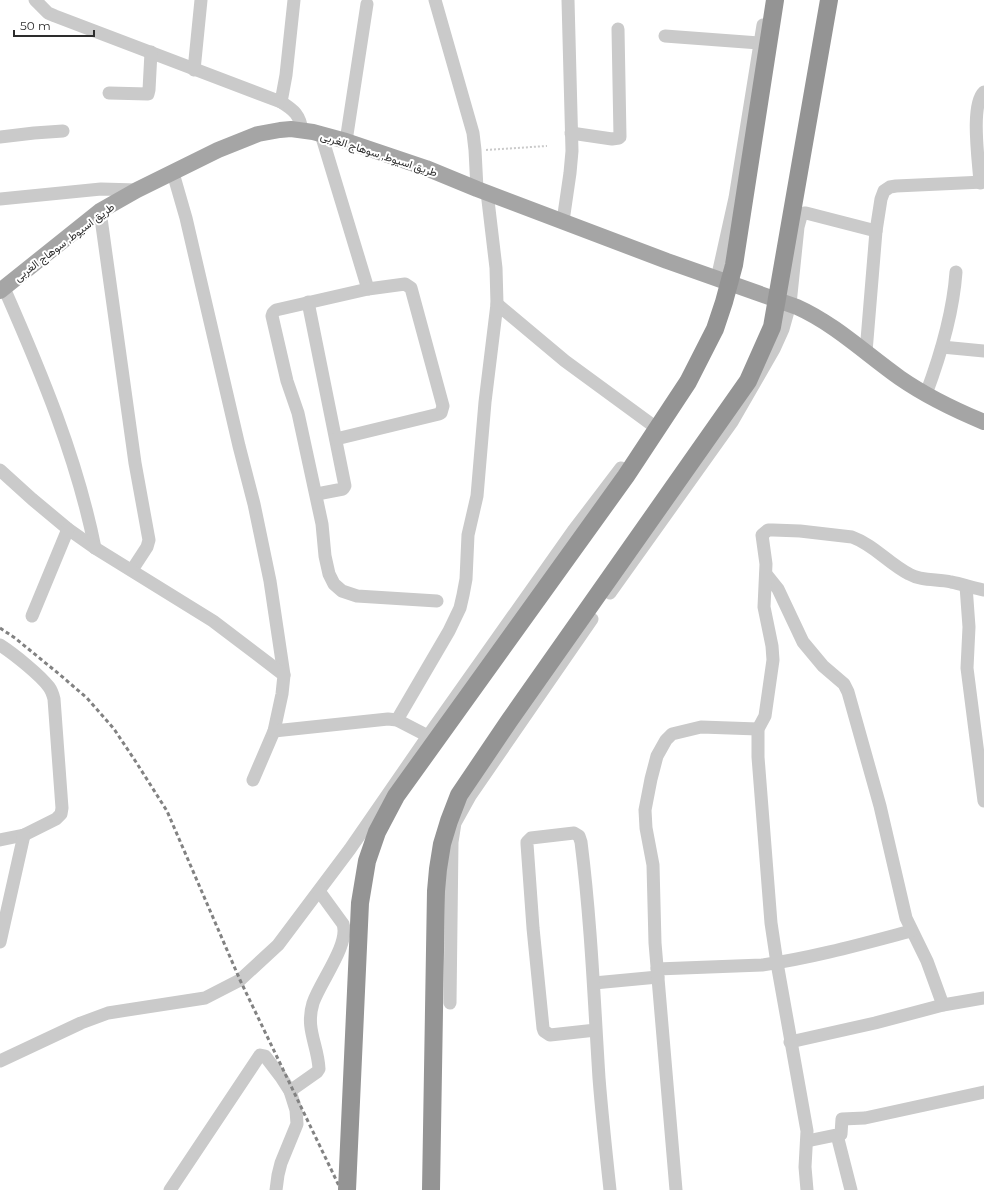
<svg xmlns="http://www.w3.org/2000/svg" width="984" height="1190" font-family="Montserrat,Vazirmatn,sans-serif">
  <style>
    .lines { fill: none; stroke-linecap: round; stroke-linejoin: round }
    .path { stroke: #cacaca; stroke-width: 2; stroke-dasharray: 2 2; stroke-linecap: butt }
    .minor { stroke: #cacaca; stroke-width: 13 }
    .major { stroke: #a5a5a5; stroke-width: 16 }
    .rail { stroke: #828282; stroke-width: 3; stroke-dasharray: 4 3; stroke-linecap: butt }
    .highway-bridge { stroke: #949494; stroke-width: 18 }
    .labels { text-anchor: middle; stroke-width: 4; stroke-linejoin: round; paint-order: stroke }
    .street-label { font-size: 11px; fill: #2d2d2d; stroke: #fff }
  </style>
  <rect width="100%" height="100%" fill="#fff"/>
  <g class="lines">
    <!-- path -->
    <path class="path" d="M486,150L547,146"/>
    <!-- minor -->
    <g class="minor">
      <path d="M35,0L48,13L55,16L281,102C294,110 300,115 302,131"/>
      <path d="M435,0L473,133L475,150L477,189"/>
      <path d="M665,36L759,43"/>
      <path d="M194,70L201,0"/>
      <path d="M109,93L148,94L149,90L151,52"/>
      <path d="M281,102L286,75L294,0"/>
      <path d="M571,133L612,139L619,138L620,137L618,29"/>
      <path d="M321,134L368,289"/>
      <path d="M0,137L34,133L63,131"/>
      <path d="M346,141L367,4"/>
      <path d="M173,173L186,218L239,446L254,504L270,581L284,675"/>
      <path d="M980,183C979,163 970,105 984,92"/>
      <path d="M0,199L101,189L137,190"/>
      <path d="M100,211L135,463L149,540L147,547L132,570"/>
      <path d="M563,221L570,173L572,151L568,0"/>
      <path d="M717,279L735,198L763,25"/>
      <path d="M4,288C41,372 77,458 95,548"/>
      <path d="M308,302L345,486L343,489L317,494"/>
      <path d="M497,304L565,361L651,424"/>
      <path d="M942,347L984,351"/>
      <path d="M866,352L876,231L881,199L884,191L890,187L896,186L984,182"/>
      <path d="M926,394C941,354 953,314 956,272"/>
      <path d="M336,439L439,414L441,413L443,406L411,288L405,284L368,289L276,310L273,313L272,316L287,381L298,413L322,524L325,556L329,574L334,584L342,591L357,596L437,601"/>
      <path d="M0,470L32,499L68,529L95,548L213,621L284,675L282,694L274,731L253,780"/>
      <path d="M766,574L778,589L803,642L823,666L844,684L848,692L880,806L906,918L927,961L943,1005"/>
      <path d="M966,586L969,627L967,668L984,801"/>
      <path d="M610,593L732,422L774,349L783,329L790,304L798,227L801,216L804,213H806L876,231"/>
      <path d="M32,616L68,529"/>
      <path d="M0,645C14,654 40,675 49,687C52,691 53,695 54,699L62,808L61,814L56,819L24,835L0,840"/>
      <path d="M397,720L449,631L460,608L463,595L466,579L468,535L477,496L485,402L497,304L496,268L487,192"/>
      <path d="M428,736L573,531L621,468"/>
      <path d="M0,942L24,835"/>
      <path d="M657,969L762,965C812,958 862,944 911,931"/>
      <path d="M594,983L658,977"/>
      <path d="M450,1003L452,842L455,823L470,796L592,619"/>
      <path d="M596,1030L550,1035L544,1031L543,1028L533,928L527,844V842L531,838L574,833L579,836L581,842C591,921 594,999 599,1078C602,1116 606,1153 610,1190"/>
      <path d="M790,1042L875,1023L943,1005L984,998"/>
      <path d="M0,1061L81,1023L108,1013L205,998L240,980L278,945L350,849L428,736L397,720L388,719L274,731"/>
      <path d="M837,1135L851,1190"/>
      <path d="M807,1141L841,1134L842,1119L865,1118L984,1092"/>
      <path d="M170,1190L260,1055L265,1056L281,1077L290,1091L317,1072L319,1069C318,1045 305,1029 313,1003C320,982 350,944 343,924L319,891"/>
      <path d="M276,1190L278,1175L281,1163L297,1124L296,1110L290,1091"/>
      <path d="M676,1190L655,943L653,865L646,828L645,810L651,779L657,756L666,740L672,734L701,727L758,729"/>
      <path d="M807,1190L805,1167L807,1131L777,963L771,923L758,757V729L765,716L773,660L772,646L764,607L766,564L762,535L768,530H773L800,531L852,537C874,545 888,563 909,574C921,581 937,579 951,582C962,584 973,588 984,590"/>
    </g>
    <!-- major -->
    <path class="major" d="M0,291L100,211L137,190L218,150L258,134L280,130L291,129L313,132L346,141L426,168L477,189L667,261L797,307C835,324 866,354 900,378C926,396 955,410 984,422"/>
    <!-- rail -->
    <path class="rail" d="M0,628L15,638L59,674L87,698L114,729L136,762L167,811L240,980L341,1190"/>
    <!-- highway-bridge -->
    <g class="highway-bridge">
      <path d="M347,1190L360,903L367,861L377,832L396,796L626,476L688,382L715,329L724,302L734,265L775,0"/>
      <path d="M431,1190L436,891L438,869L442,844L449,821L459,795L509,721L748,381L772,327L829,0"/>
    </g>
  </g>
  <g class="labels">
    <!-- street labels -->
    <g class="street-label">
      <text transform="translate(379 154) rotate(18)" y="4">طريق اسيوط, سوهاج الغربى</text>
      <text transform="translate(64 242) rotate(-37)" y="4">طريق اسيوط, سوهاج الغربى</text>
    </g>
  </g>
  <!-- scale -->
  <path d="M14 30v6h80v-6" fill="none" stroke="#2d2d2d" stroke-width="2"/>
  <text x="20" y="30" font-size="12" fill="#2d2d2d" stroke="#ffffff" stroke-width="3" paint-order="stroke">50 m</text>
</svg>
